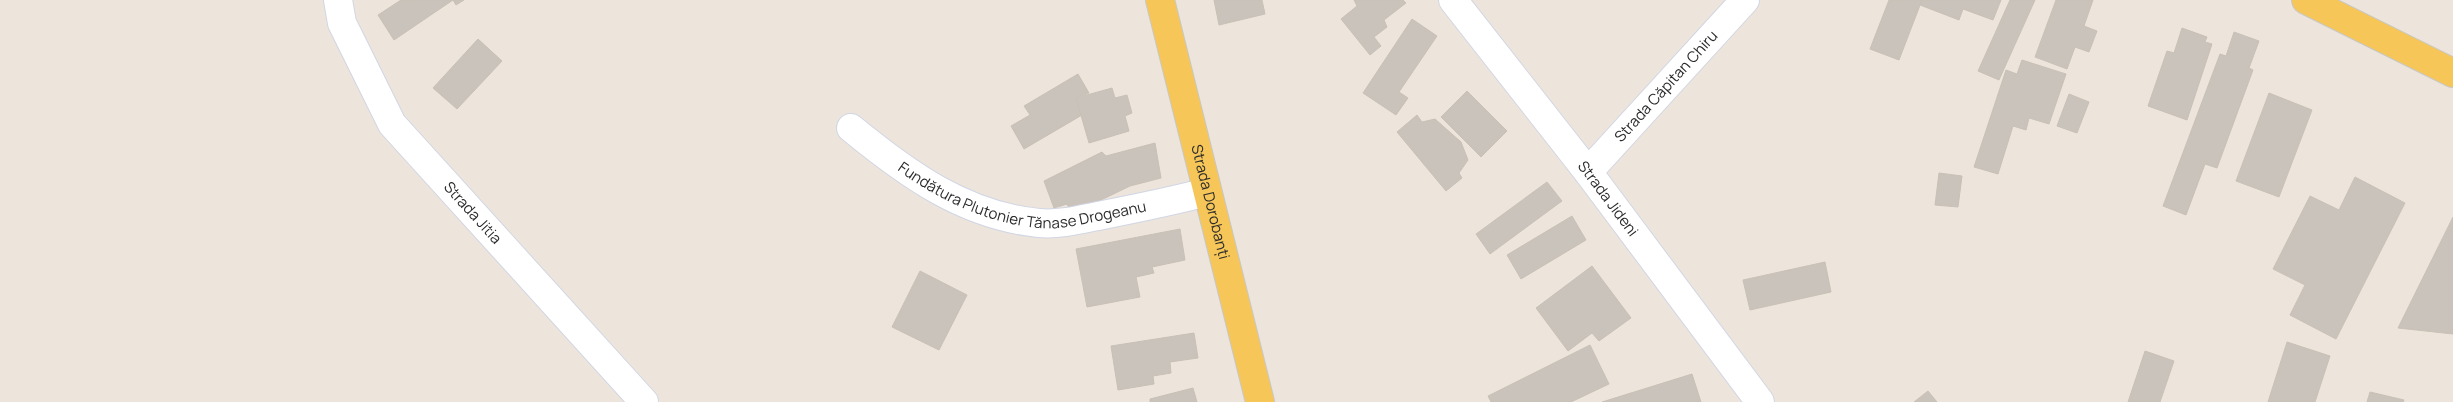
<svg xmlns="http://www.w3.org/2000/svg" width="2453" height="402" font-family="Manrope,sans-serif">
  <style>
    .building { fill: #c9c3bb; stroke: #c9c1b6 }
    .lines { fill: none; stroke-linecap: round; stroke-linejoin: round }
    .minor-casing { stroke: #d1d6e4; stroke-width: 30 }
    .major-casing { stroke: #c8c8c8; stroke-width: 30 }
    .minor { stroke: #fff; stroke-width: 28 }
    .major { stroke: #f6c658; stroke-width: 28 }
    .labels { text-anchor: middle; stroke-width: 4; stroke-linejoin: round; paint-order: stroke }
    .street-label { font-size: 15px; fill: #2b2b2b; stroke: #fff }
  </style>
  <rect width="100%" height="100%" fill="#ede5dc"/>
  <!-- building -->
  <g class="building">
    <path d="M401,0H464L456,5L453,0L394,40L378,15Z"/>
    <path d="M1214,0H1262L1265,14L1219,25Z"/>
    <path d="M1403,0L1406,3L1384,20L1387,27L1374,37L1381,46L1370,55L1341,19L1357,6L1354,0Z"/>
    <path d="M1889,0H1922L1899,60L1870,49Z"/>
    <path d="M1922,0H2001L1993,20L1963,9L1959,20L1920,5Z"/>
    <path d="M2010,0H2035L1999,80L1978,71Z"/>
    <path d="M2056,0H2093L2084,26L2097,31L2089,52L2075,47L2067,69L2035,57Z"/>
    <path d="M1412,19L1437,36L1399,92L1408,98L1396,115L1363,93Z"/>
    <path d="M2182,28L2207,37L2205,42L2212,44L2187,120L2148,106L2167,51L2174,53Z"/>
    <path d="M2234,32L2259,41L2249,68L2253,70L2217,168L2205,164L2186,215L2163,206L2220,54L2226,56Z"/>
    <path d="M478,39L502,61L457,109L433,88Z"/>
    <path d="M2022,60L2066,74L2049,124L2029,118L2026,130L2013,126L1998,174L1974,167L2006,70L2017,74Z"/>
    <path d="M1078,74L1089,93L1076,98L1082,115L1024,149L1011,126L1030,115L1024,106Z"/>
    <path d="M1112,88L1115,98L1127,95L1132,113L1125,116L1129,131L1089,143L1076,98Z"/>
    <path d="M1467,91L1507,131L1481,157L1441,117Z"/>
    <path d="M2269,93L2312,110L2279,197L2236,181Z"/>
    <path d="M2069,94L2089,102L2077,133L2057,126Z"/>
    <path d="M1417,115L1422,122L1435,119L1461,142L1468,160L1459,173L1462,178L1446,191L1397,132Z"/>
    <path d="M1155,143L1161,178L1130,186L1072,214L1067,204L1054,208L1044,181L1102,152L1106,156Z"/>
    <path d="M1939,173L1962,176L1958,207L1935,205Z"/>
    <path d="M2355,177L2405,203L2336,339L2290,315L2305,285L2273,269L2310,196L2339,210Z"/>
    <path d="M1547,182L1562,201L1490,254L1476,234Z"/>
    <path d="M1572,216L1586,240L1521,279L1507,255Z"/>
    <path d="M2453,217V334L2398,328Z"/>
    <path d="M1180,229L1185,260L1152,267L1154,273L1136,277L1140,297L1087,307L1076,249Z"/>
    <path d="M1825,262L1831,292L1750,310L1743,280Z"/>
    <path d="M1592,266L1631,318L1599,341L1592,333L1568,351L1536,308Z"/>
    <path d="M920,271L967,295L939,350L892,327Z"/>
    <path d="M1194,333L1198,358L1170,362L1171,373L1153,376L1154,384L1118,390L1111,346Z"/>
    <path d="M2287,342L2330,356L2315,402H2268Z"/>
    <path d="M1590,345L1609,384L1571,402H1491L1488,396Z"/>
    <path d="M2145,351L2174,361L2160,402H2128Z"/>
    <path d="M1692,374L1701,402H1602Z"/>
    <path d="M1193,388L1197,402H1150V399Z"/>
    <path d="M1928,391L1937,402H1914Z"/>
    <path d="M2370,392L2404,400L2403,402H2367Z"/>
  </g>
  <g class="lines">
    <!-- minor casing -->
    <g class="minor-casing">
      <g id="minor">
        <path id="s1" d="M338,0L342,23L392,124L644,402"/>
        <path id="s2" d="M1453,0L1588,172L1760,402"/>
        <path id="s3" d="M851,128C907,174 965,216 1039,223C1060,225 1082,219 1103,215C1138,208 1173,201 1207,192"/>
        <path id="s4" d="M1588,172L1745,0"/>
      </g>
    </g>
    <!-- major casing -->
    <g class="major-casing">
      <g id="major">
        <path id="s5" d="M1160,0L1260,402"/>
        <path d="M2306,0L2453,73"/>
      </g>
    </g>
    <!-- minor -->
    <use href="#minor" class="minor"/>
    <!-- major -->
    <use href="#major" class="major"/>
  </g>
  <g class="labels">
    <!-- street labels -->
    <g class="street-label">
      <text dy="5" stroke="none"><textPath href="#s4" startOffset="116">Strada Căpitan Chiru</textPath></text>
      <text dy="5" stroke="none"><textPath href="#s3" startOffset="192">Fundătura Plutonier Tănase Drogeanu</textPath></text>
      <text dy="5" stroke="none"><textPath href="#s2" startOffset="252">Strada Jideni</textPath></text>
      <text dy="5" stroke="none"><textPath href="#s5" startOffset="208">Strada Dorobanți</textPath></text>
      <text dy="5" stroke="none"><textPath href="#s1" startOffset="256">Strada Jitia</textPath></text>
    </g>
  </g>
</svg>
